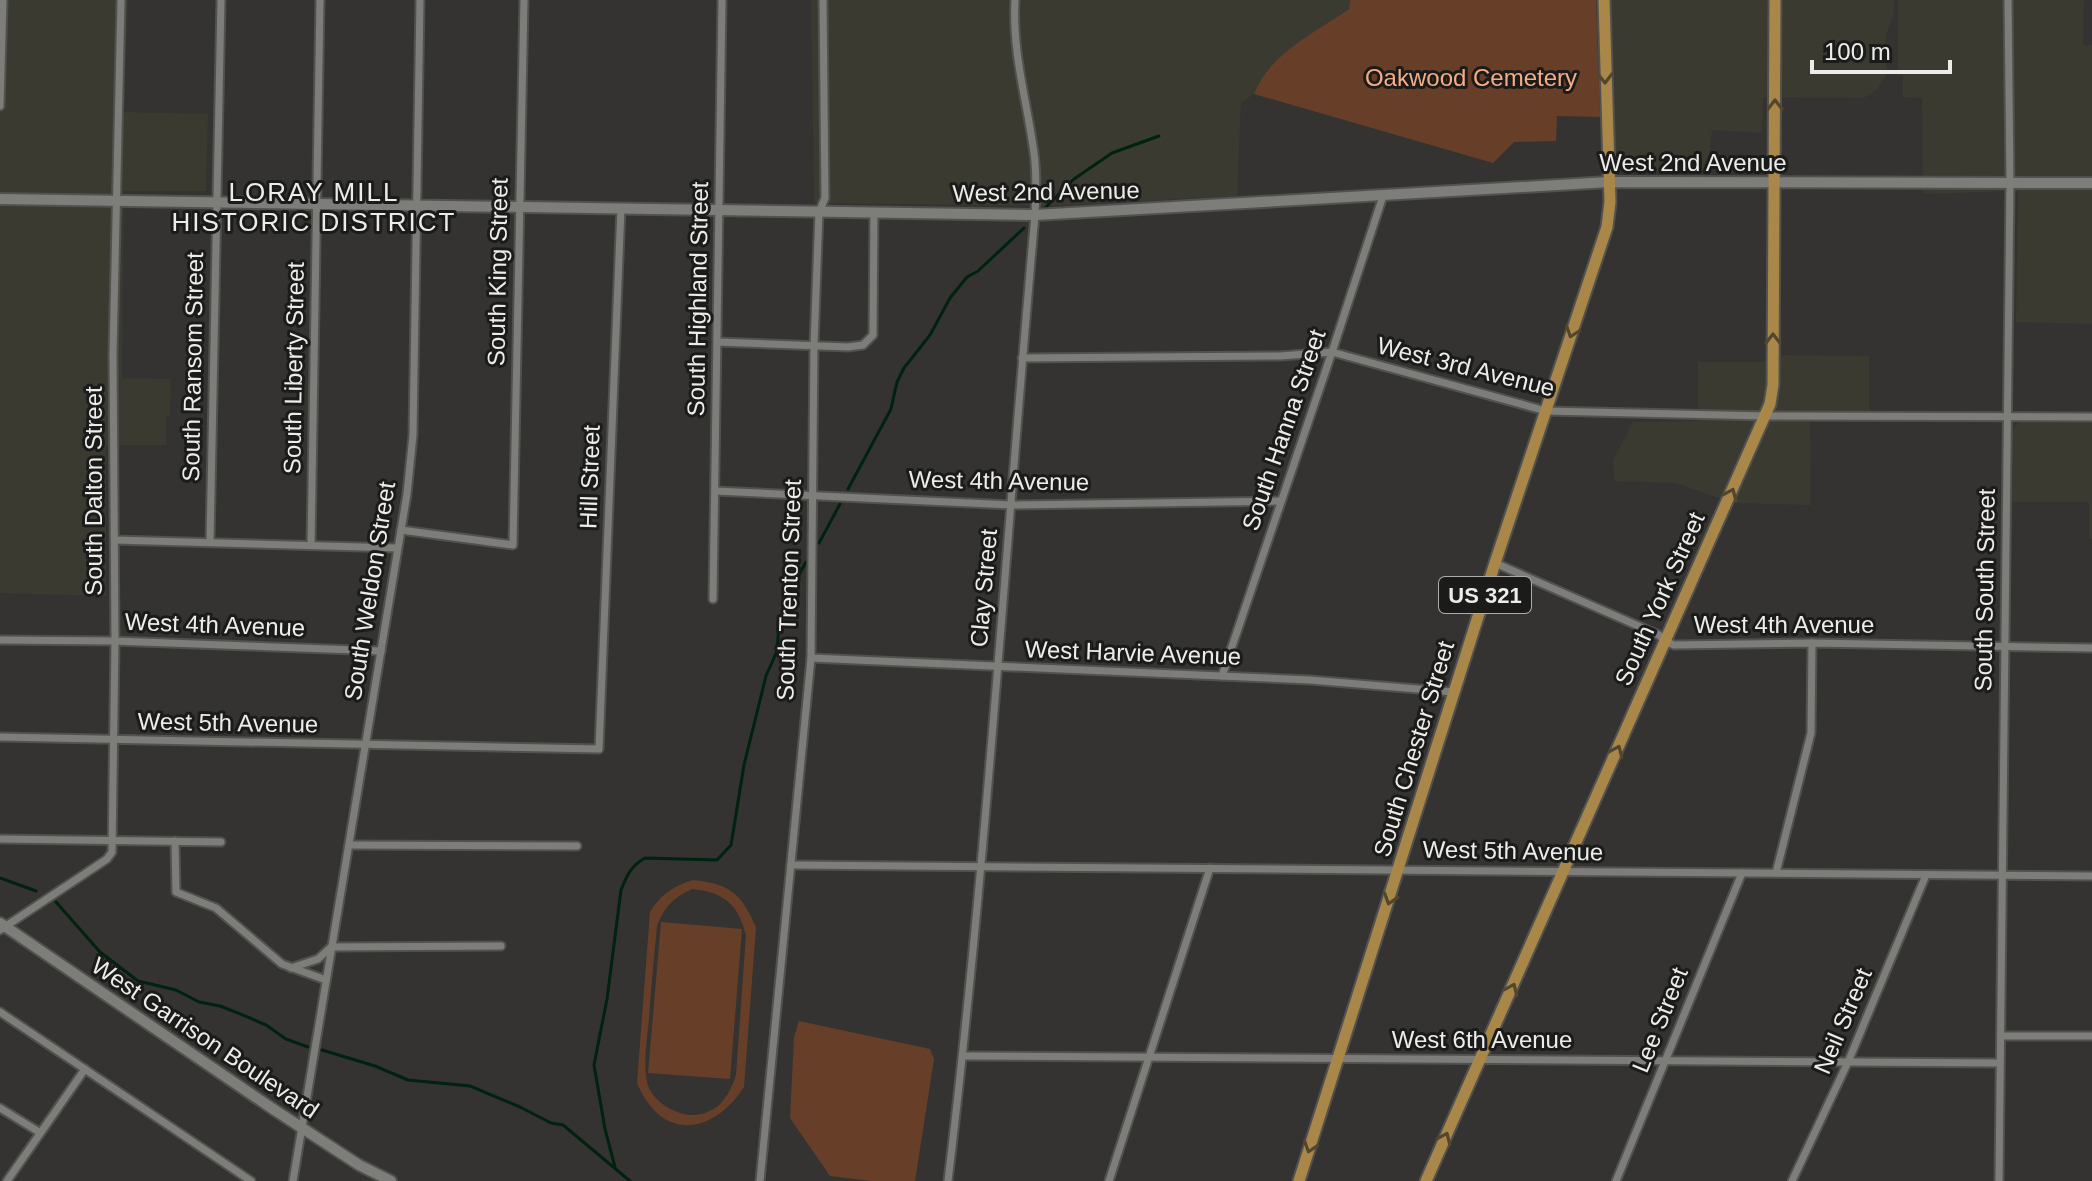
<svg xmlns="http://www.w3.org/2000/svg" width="2092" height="1181" font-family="Arial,sans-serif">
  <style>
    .built { fill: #3a3a31 }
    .green { fill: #673f28; fill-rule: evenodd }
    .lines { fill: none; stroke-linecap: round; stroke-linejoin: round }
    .stream { stroke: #002210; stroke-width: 3 }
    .street-casing { stroke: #51514f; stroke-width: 11 }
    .secondary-casing { stroke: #51514f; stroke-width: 14 }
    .primary-casing { stroke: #51514f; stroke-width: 15 }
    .street { stroke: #7d7d7a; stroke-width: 7 }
    .secondary { stroke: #7d7d7a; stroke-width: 10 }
    .primary { stroke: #a88749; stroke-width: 11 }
    .oneway { stroke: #53462d }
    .labels { text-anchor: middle; stroke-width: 6; stroke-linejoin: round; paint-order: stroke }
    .shield { fill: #1b1b1a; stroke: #adadac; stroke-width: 2 }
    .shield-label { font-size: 22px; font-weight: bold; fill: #ececea }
    .park-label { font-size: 24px; fill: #f4ac84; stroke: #1b1b1a }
    .street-label { font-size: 24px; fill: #ececea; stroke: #1b1b1a }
    .neighbourhood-label { font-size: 26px; letter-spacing: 2px; fill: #ececea; stroke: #1b1b1a }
  </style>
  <rect width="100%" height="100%" fill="#343331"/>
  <!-- built -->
  <g class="built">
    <path d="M0,0H128L124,112L208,114L206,191H124L122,378L171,379L170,417H166V445H106V596L0,593Z"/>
    <path d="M811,0H1350L1349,8L1285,53L1257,87L1254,94L1241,103L1237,196L1045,206L814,203Z"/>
    <path d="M1610,0H1894V12L1886,35L1887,74L1877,90L1864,98L1763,97L1762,133L1712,130L1708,172L1612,170Z"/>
    <path d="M1898,0H2084L2083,45H2092V324L2016,322L2018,191L1923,194L1922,98L1903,97V75H1898Z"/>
    <path d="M1781,355L1869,356V412L1810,411L1811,505L1734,503L1676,483L1614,481L1613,460L1633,422L1698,421V362H1781Z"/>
    <path d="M2021,421L2092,422V539H2089V502H2012L2013,428Z"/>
  </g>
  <!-- green -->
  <g class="green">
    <path d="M1350,0H1596L1600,117L1557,116L1556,141L1514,142L1493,163L1254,94C1269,54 1316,32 1349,9Z"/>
    <path d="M693,880C730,884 741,893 756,927L744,1087C712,1136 661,1141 637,1083L650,912C661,894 674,886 693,880ZM692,889C724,892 738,904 746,935L736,1075C729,1096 719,1113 695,1115C676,1116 651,1101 647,1082C643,1062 647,1040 649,1019C651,988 654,957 657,926C665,906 673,898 692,889Z"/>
    <path d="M661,922L742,929L730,1079L648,1073Z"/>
    <path d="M799,1021L930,1049L934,1059L915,1181H871L830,1176L790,1118L794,1037Z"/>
  </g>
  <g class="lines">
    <!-- stream -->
    <g class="stream">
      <path d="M1046,207L1074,179L1112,153L1159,136"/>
      <path d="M848,489L891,409L897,382L904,368L930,335L950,298L967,277L978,271L1024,228"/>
      <path d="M819,543L840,504"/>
      <path d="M0,878L36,891"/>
      <path d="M56,902L100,952L138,981L176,990L199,1002L220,1006L243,1015L266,1025L286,1039L308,1047"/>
      <path d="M322,1050L375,1066L408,1080L470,1086L520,1107L551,1123L563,1125L630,1181"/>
      <path d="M615,1167L605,1129L594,1065L607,999L621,890C627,875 631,866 645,858L717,860L731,845L744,765L766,676L777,651L779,624L788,595L806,562"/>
    </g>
    <!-- street casing -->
    <g class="street-casing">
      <g id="street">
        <path d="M0,106L3,0"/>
        <path d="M719,342L848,347L863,345L873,335L874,213"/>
        <path d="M1022,358L1280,356L1332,352L1546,411L1766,416L2092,417"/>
        <path d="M716,491L1012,505L1281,501"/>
        <path d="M401,530L513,545L524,0"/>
        <path d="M115,540L397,548"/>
        <path d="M210,542L221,0"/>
        <path d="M311,545L320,0"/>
        <path d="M1495,563L1659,635L1665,641L1674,645L1812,643L2092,648"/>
        <path d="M713,599L722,0"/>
        <path d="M0,640L115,641L381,651"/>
        <path d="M811,658L1310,680L1454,692"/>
        <path d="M1222,676L1332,352L1383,196"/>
        <path d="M0,737L599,749L621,208"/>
        <path d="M0,839L221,842"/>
        <path d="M175,841L176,892L216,908L282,964L326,980"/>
        <path d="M349,845L577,846"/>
        <path d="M791,865L2092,876"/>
        <path d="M1776,873L1811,733L1812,643"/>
        <path d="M0,930L107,859L112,852L115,641L113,354L121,0"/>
        <path d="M291,968L318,959L331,947L501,946"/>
        <path d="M0,1012L251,1181"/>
        <path d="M2001,1036H2092"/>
        <path d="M963,1056L2000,1063"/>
        <path d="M0,1108L39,1132"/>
        <path d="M7,1181L85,1069"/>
        <path d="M293,1181L407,494L413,435L420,0"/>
        <path d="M760,1181L811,658L814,345L819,212L825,198L823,0"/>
        <path d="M948,1181C987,860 1006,537 1035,215C1036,195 1037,174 1034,153C1027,101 1012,53 1015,0"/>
        <path d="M1109,1181L1210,868"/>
        <path d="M1616,1181L1742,873"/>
        <path d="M1792,1181L1848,1062L1926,875"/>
        <path d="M1999,1181L2010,183L2008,0"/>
      </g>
    </g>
    <!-- secondary casing -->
    <g class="secondary-casing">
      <g id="secondary">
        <path d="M0,199L1035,215L1609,182L2092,183"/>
        <path d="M0,923L273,1109L359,1165L391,1181"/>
      </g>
    </g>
    <!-- primary casing -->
    <g class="primary-casing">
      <g id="primary">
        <path d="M1299,1181L1495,563L1607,227L1610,202L1604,0"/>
        <path d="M1426,1181L1770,404L1773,385L1775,0"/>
      </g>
    </g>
    <!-- street -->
    <use href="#street" class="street"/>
    <!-- secondary -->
    <use href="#secondary" class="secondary"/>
    <!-- primary -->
    <use href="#primary" class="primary"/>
  </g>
  <!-- one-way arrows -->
  <defs><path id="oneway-chevron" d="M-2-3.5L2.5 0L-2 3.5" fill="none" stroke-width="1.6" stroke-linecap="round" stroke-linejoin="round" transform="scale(2)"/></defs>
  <g class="oneway">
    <use href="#oneway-chevron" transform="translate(1605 78) rotate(89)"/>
    <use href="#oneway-chevron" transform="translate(1775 105) rotate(-90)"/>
    <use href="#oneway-chevron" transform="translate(1572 332) rotate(109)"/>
    <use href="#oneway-chevron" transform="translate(1773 339) rotate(-90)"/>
    <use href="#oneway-chevron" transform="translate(1731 494) rotate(-66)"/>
    <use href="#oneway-chevron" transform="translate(1617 751) rotate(-66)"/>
    <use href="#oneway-chevron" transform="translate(1390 899) rotate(108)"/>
    <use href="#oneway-chevron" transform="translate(1512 989) rotate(-66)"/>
    <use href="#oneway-chevron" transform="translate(1445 1138) rotate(-66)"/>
    <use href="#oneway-chevron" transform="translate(1310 1147) rotate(108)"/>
  </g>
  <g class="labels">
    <!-- shield labels -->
    <rect class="shield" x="1439" y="577" width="92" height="36" rx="6"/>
    <g class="shield-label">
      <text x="1485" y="603">US 321</text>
    </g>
    <!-- park labels -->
    <g class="park-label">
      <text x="1471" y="86">Oakwood Cemetery</text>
    </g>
    <!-- street labels -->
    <g class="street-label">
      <text x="1693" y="171">West 2nd Avenue</text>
      <text transform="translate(1046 192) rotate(-1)" y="8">West 2nd Avenue</text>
      <text transform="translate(498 272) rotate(-89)" y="8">South King Street</text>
      <text transform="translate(698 299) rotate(-89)" y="8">South Highland Street</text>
      <text transform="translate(193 367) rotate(-89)" y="8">South Ransom Street</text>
      <text transform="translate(1466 367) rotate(14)" y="8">West 3rd Avenue</text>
      <text transform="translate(294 368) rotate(-89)" y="8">South Liberty Street</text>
      <text transform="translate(1284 430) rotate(-71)" y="8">South Hanna Street</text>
      <text transform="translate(590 477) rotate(-88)" y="8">Hill Street</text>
      <text transform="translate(999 481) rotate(1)" y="8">West 4th Avenue</text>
      <text transform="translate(94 491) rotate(-90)" y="8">South Dalton Street</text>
      <text transform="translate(984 588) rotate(-85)" y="8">Clay Street</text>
      <text transform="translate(789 590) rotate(-88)" y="8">South Trenton Street</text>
      <text transform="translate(1985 590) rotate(-89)" y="8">South South Street</text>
      <text transform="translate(370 591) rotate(-81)" y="8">South Weldon Street</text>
      <text transform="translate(1660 599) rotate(-66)" y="8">South York Street</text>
      <text transform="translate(215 625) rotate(2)" y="8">West 4th Avenue</text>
      <text x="1784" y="633">West 4th Avenue</text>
      <text transform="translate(1133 653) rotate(2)" y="8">West Harvie Avenue</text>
      <text transform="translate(228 723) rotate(1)" y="8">West 5th Avenue</text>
      <text transform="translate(1414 749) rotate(-73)" y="8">South Chester Street</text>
      <text transform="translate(1513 851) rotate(1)" y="8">West 5th Avenue</text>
      <text transform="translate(1660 1020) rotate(-68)" y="8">Lee Street</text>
      <text transform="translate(1843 1021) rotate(-67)" y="8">Neil Street</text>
      <text transform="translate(205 1038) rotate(34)" y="8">West Garrison Boulevard</text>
      <text x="1482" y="1048">West 6th Avenue</text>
    </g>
    <!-- neighbourhood labels -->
    <g class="neighbourhood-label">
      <text x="314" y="201">LORAY MILL<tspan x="314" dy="30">HISTORIC DISTRICT</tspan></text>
    </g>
  </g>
  <!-- scale -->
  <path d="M1812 60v12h138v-12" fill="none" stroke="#ececea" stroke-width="4"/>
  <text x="1824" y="60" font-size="24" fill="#ececea" stroke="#1b1b1a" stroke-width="6" paint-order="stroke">100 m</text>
</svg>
